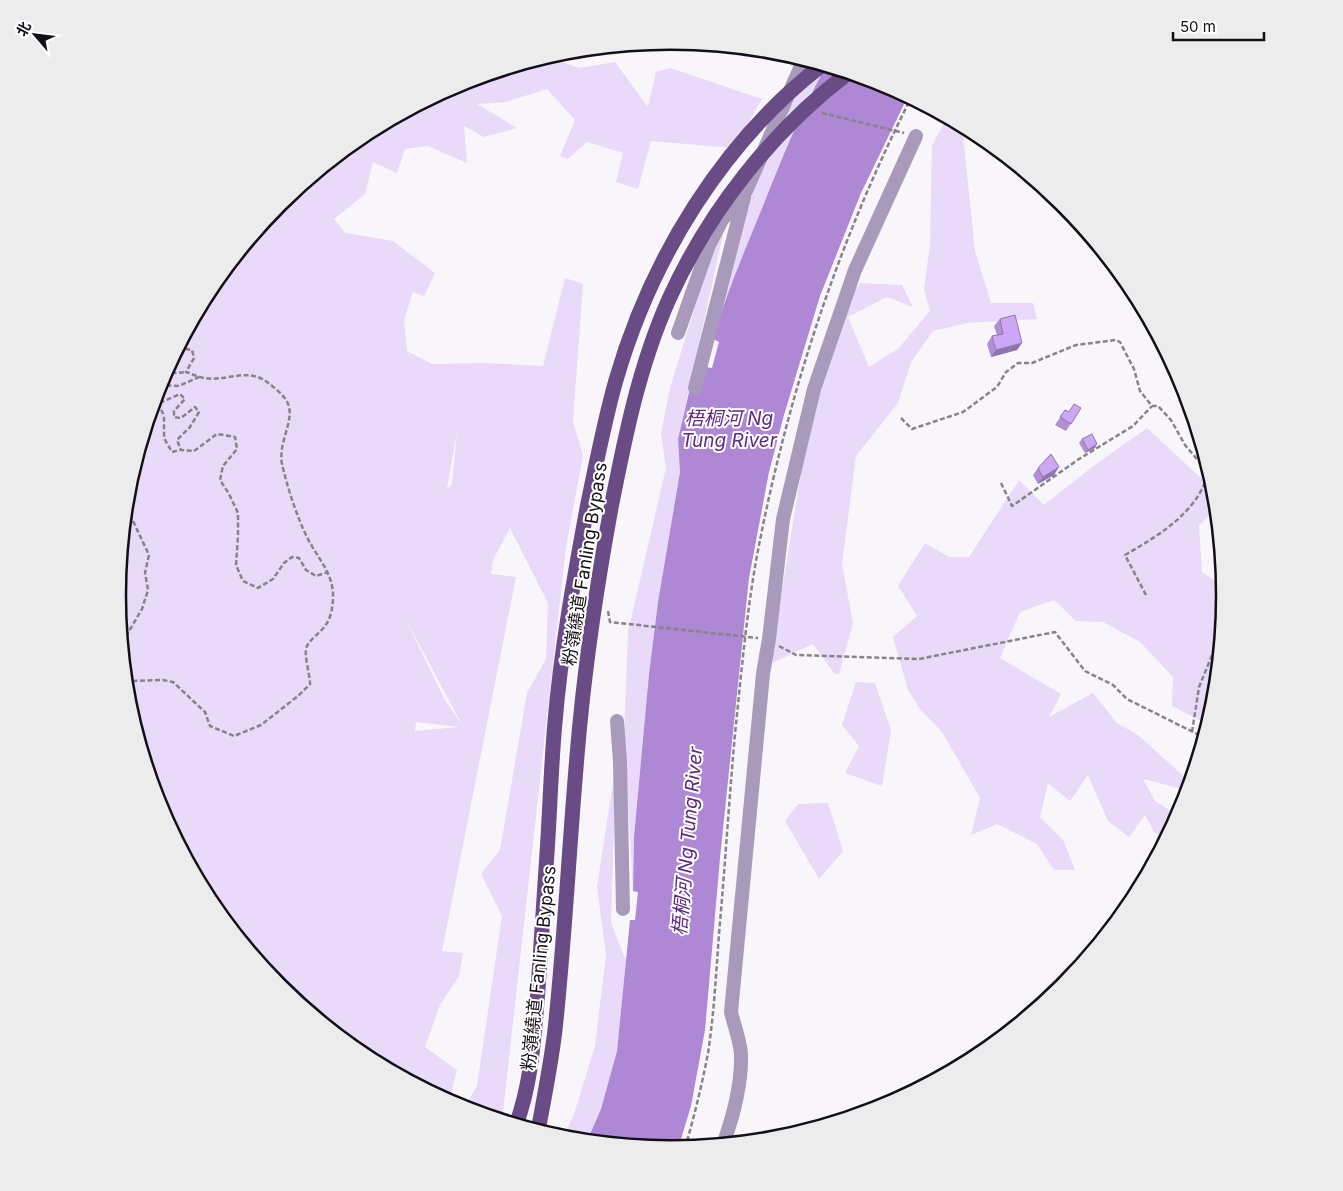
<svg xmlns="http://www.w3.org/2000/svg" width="1343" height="1191" font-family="Inter,'Noto Sans SC',sans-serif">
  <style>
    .green { fill: #e8daf8; fill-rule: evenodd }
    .water { fill: #ae88d4 }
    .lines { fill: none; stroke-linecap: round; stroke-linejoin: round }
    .path { stroke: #87838a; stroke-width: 2.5; stroke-dasharray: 5 2.5; stroke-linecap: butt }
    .minor { stroke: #a99abb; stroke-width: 14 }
    .major { stroke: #694b86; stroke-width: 15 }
    .wall { fill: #b090d3 }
    .shaded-wall { fill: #9075ac }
    .building { fill: #cda7f5; stroke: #9075ac }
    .labels { text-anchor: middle; stroke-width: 4; stroke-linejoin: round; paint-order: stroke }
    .street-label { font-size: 18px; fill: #130f17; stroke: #fff }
    .water-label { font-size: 19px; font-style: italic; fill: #5b2982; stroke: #fff }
    .rim { fill: none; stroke: #130f17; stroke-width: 2.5 }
  </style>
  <rect width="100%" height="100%" fill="#f9f6fb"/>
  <!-- green -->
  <g class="green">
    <path d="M547,57L579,68L615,62L648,107L656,72L670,68L762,99L733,148L651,141L638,189L616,182L623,153L587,142L568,159L560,156L575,120L547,89L506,102L477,104L517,128L484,137L464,126L467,163L428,146L405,149L397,173L373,162L365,194L334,219L346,233L393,241L435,273L424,296L413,292L404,320L407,351L432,364L486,363L543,366L565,278L583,284L573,422L583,455L566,547L502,1121L463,1109L477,1086L502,916L481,874L500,850L527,693L546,659L548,603L510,528L493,560L491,574L516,577L442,951L463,953L459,976L440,1005L425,1047L457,1070L449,1102L363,1056L279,987L211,903L159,807L128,703L117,595L128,487L160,383L211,287L280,203L364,135L460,83L484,76L491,81L502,71ZM457,432L452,484L447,489ZM404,616L460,721V722L445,700ZM416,722L459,727L415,731Z"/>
    <path d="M810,61L826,66L808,98L773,181L716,329L748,204Z"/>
    <path d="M947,117L962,125L975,251L991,303H1033L1037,319L967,323L933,331L911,362L898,403L856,456L842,564L853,623L839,674L834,673L813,644L770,664L802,467L827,363L844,306L860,283L902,285L913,307L887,297L848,317L869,367L898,349L930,311L924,289L930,244L932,146Z"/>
    <path d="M724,230L678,439L680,472L658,602L649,674L634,837L633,891L624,732L628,632L666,468L661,433L670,388L709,261Z"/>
    <path d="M1147,428L1215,491L1217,506L1199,526L1202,572L1223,586L1224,583L1226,596L1215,704L1209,725L1172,706L1173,677L1140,642L1103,622L1076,621L1054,600L1020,612L1000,658L1061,694L1049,717L1093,693L1117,723L1138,735L1191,783L1189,791L1143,779L1155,801L1179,816L1167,839L1154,832L1145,815L1129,837L1108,821L1088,775L1070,801L1048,783L1040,817L1063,840L1075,870H1054L1037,844L997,824L971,835L980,798L942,732L920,709L908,690L893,637L917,616L898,586L925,543L949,557H969L1019,480L1044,505L1092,467Z"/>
    <path d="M856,682L875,683L891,730L882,786L845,773L859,746L842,725Z"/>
    <path d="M616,763L611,923L626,961L617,1051L601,1109L587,1141L563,1139L574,1114L595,1046L606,955L597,887Z"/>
    <path d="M828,803L843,851L819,879L785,821L798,804Z"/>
  </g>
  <!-- water -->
  <path class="water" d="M826,66L884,84L908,96L861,193L820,296L784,415L769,472L749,578L720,858L705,1030L691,1106L678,1149L671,1150L587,1141L601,1109L617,1051L630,920H635L638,892L633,891L634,837L649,674L658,602L680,472L678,439L690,388L705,367L712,368L719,342L713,339C726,294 745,250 763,206C782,158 801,111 826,66Z"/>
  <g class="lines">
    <!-- path -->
    <g class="path">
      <path d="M822,113L904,133"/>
      <path d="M164,374L186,372"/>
      <path d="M159,385L179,386L199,377"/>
      <path d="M158,403L164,416V438L172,452L180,450"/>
      <path d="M153,406L180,394L185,399L174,411V417L181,418L195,407L199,412L190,427L177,440L181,450L194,451L217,434L235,437L237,449L223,466L220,480L229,494L238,513V536L236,565L243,581L258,588L273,579L284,563L292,557L299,558L306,570L316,576L328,572"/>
      <path d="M901,418L912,429L963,412L997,387L1006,372L1018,363H1032L1076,345L1116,340L1120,342L1134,369L1140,391L1152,406H1158L1171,420L1185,445L1201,464L1207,479H1212"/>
      <path d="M1001,483L1012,506L1079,459L1133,426L1152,406"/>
      <path d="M1146,595L1125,555C1149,541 1175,526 1193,503C1199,496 1203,487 1207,479"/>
      <path d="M608,611L610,622L758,638"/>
      <path d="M122,643L142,609L148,590L145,573L149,555L126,506"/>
      <path d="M779,646L796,655L919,659L1055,632L1085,671L1113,685L1127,699L1205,738"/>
      <path d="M126,684L130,681L163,680L173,682L205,712L210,726L234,736L261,725L298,696L310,684C310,673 303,654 307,646C312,637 322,632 327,623C331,617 333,605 333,598C334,574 318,559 308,539C297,518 287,486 282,464C278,444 293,423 289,407C287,397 275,388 267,382C247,367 226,382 204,378C198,377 192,374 186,372L194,358L192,350L178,348"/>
      <path d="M1192,732L1199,687L1222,631"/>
      <path d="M685,1148C694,1117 702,1085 708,1053C714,1014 716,974 719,934C725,867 729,800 735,734C741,676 746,618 756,561C786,400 837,244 911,98"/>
    </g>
    <!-- minor -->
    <g class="minor">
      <path d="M678,333L709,245L722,220L746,191L804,59"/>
      <path d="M695,388L744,197"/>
      <path d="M617,721L620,762L623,909"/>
      <path d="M723,1145C733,1117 742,1084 741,1054C740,1040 734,1025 731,1012L763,674L769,639L783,519L814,389L855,270L916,136"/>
    </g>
    <!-- major -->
    <g class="major">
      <path d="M516,1125C532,1082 534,1035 538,990C541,944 544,899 547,853C550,810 551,766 555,722C561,650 574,579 587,508C596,465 604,422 616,380C651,259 722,142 822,65"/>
      <path d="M538,1131C544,1098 551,1064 555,1030C566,928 570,825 580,723C587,651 598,579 611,508C625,437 639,366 669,299C709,211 771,132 848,73"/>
    </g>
  </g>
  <!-- wall -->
  <g class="wall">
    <path d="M1000,319L1022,343L1017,350L991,357L987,344L992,336L997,335L994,326Z"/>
    <path d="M1081,408L1066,431L1055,425L1065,410L1068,412Z"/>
    <path d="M1082,439L1095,448L1085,453L1079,443Z"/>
    <path d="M1038,468L1054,475L1038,484L1033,475Z"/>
  </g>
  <!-- shaded-wall -->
  <g class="shaded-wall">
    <path d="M1022,343L1017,350L991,357L996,350Z"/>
    <path d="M1097,444L1095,448L1085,453L1088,450Z"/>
    <path d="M1059,467L1054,475L1038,484L1043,477Z"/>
  </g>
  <!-- building -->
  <g class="building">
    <path d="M1015,315L1022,343L996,350L992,336L1003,334L1000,319Z"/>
    <path d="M1074,404L1081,408L1071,424L1060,417L1065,410L1069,412Z"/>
    <path d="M1092,434L1097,444L1088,450L1082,439Z"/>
    <path d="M1051,454L1059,467L1043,477L1038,468Z"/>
  </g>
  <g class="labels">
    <!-- street labels -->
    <g class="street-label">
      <text transform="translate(585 564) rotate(-81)" y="6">粉嶺繞道 Fanling Bypass</text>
      <text transform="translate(539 968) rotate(-84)" y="6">粉嶺繞道 Fanling Bypass</text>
    </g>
    <!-- water labels -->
    <g class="water-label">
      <text x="729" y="425">梧桐河 Ng<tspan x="729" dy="22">Tung River</tspan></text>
      <text transform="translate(687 841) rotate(-85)" y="7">梧桐河 Ng Tung River</text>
    </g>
  </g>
  <!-- crop -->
  <path d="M0 0H1343V1191H0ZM126 595a545 545 0 1 1 1090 0a545 545 0 1 1-1090 0Z" fill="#ececec" fill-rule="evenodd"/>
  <path class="rim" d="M126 595a545 545 0 1 1 1090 0a545 545 0 1 1-1090 0Z"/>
  <!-- north arrow -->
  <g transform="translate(35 35) rotate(298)" stroke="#ffffff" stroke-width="4" paint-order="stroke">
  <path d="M0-4L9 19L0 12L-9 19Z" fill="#130f17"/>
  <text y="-8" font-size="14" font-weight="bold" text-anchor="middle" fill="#130f17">北</text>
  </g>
  <!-- scale -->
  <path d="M1173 32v8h91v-8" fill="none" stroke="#130f17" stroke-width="2.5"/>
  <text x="1180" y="32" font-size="15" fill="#130f17" stroke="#ffffff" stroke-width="4" paint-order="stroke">50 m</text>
</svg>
